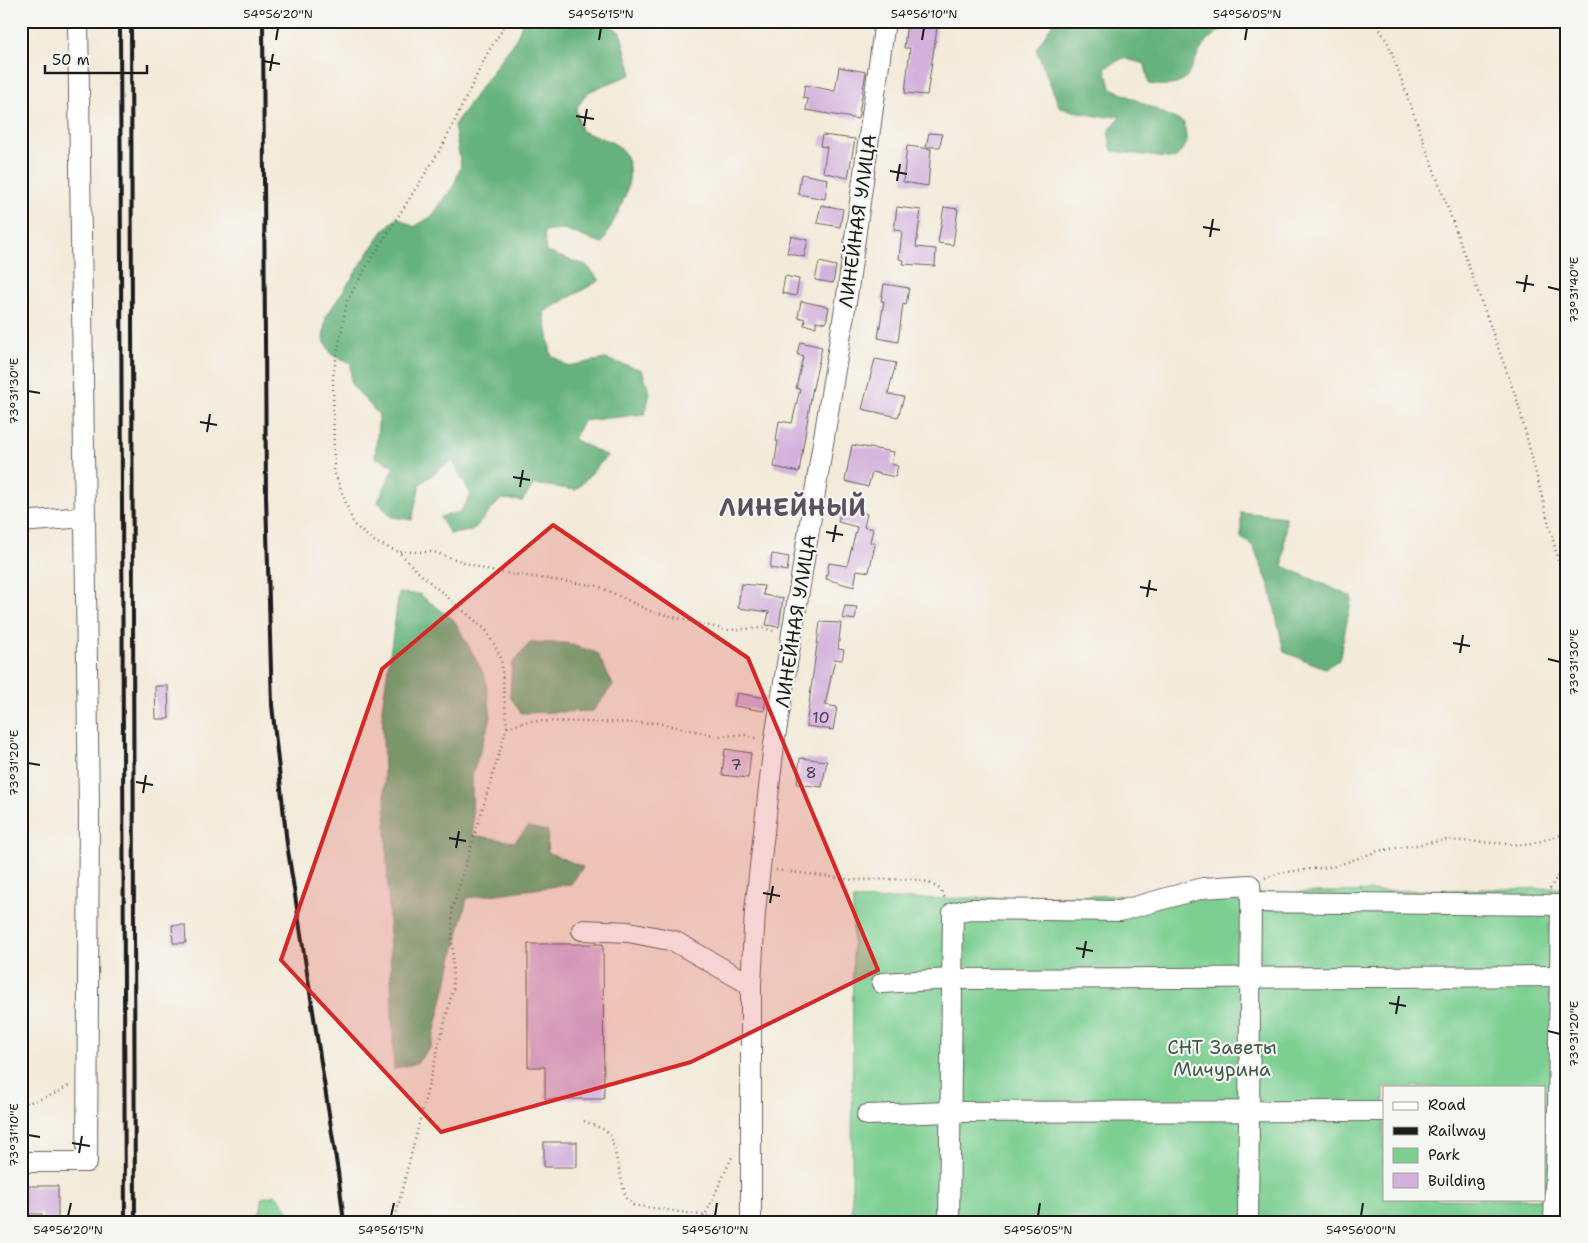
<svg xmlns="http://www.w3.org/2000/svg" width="1588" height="1243" font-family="'Shantell Sans',sans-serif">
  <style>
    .green { fill: #7ccf91; stroke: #4c7656; fill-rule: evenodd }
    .forest { fill: #65b27b; stroke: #40674c }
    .building { fill: #d3b1dc }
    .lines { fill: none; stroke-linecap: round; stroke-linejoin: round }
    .minor-casing { stroke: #67645e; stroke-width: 22 }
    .path { stroke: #67645e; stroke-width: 2.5; stroke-dasharray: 1 4; stroke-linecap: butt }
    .minor { stroke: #fff; stroke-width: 20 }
    .rail { stroke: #1c1c1c; stroke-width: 4 }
    .marked { fill: #d62828; fill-opacity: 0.2; stroke: #d62828; stroke-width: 4; stroke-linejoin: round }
    .ticks { fill: none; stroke: #1c1c1c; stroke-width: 2 }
    .labels { text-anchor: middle; stroke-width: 4.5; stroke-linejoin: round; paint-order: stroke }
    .number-label { font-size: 16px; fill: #4a414c }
    .street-label { font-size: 19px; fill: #1c1c1c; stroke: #f6f6f2 }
    .park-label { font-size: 19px; fill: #3e5b45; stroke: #f6f6f2 }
    .district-label { font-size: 24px; font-weight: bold; letter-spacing: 1px; fill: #5c505f; stroke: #f6f6f2 }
    .neatline { fill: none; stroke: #1c1c1c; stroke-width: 2 }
    .ticks-label { font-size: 12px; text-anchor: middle; fill: #1c1c1c }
  </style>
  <rect width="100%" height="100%" fill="#f6f6f2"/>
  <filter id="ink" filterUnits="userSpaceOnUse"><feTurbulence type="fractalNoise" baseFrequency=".02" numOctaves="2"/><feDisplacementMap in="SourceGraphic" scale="10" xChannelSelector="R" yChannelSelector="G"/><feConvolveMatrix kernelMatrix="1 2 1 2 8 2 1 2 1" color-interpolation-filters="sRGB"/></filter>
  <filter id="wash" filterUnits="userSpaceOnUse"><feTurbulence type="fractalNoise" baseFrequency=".0096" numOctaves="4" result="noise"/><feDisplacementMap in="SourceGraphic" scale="20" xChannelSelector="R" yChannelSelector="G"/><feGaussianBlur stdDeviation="1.12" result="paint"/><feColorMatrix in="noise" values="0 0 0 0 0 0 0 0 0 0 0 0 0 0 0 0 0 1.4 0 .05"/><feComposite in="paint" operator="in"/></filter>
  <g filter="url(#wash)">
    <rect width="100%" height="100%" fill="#f3ead9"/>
    <!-- green -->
    <g class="green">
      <path d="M1565,888L1560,1222H852L853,900ZM1384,1087H1544V1199H1384Z"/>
      <path d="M276,1195L289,1211L291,1222H278L277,1216L267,1217L268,1221L258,1222L262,1198Z"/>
    </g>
    <!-- forest -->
    <g class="forest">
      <path d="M523,21H603L620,32L632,74L588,92L576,109L581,131C591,135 614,141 620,148C645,174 614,218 602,244L564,229L544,231L546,252L586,265L600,280L544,312L551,355L568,366L605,359L642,370L650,393L645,414L583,421L573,439L607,456L576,490L534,484L522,501L501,499L472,531L450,534L440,517L460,512L471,495L452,460L420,484L412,520L392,517L378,502L394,466L375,457L379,415L351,384V363L332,355L323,339L326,317L383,231L397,217L414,227L432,216L454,185L461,166L454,125L517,37Z"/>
      <path d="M1054,21H1236C1227,27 1214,33 1207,41C1184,69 1197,91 1149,84L1145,64L1123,58L1105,68L1111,88L1184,123L1187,143L1175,159L1112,151L1108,132L1121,116L1101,117L1060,108L1036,49Z"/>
      <path d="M1241,512L1286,517L1283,566L1352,597L1339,660L1325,668L1284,652L1270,587L1253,546L1241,538Z"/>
      <path d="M399,593L419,594L454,620L485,676L491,717L472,776L473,835L514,842L528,827L548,831L547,852L583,867L571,884L467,898L431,1047L417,1063L394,1069L382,708Z"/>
      <path d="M530,643H566L597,653L613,685L593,711L521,713L510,696L512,664Z"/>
    </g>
    <g id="blocks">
      <!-- building -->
      <g class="building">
        <path d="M907,21H928L927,28H937L927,95L905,93L910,48H904Z"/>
        <path d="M839,67L866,72L858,119L806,110L808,99L803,98L805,85L835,91Z"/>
        <path d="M929,133L942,134L940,147H926Z"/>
        <path d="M822,135L855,139L848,178L823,172L827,147L820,146Z"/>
        <path d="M907,146L931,149L928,186L903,182Z"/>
        <path d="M801,174L828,179L825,199L798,194Z"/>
        <path d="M821,205L843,209L840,227L817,223Z"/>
        <path d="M897,207L921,210L916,247L936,249L935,266L903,264L904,260L899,259L902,231L894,230Z"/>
        <path d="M944,207L958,209L953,245L938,243Z"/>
        <path d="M791,236L808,240L804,257L787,253Z"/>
        <path d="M819,262L836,266L833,283L815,280Z"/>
        <path d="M785,276L799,279L796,296L782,293Z"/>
        <path d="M884,284L909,288L906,305L903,304L898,342L878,338L884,301H881Z"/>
        <path d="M801,301L829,307L826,323L816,321V327L804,325L805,319L798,317Z"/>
        <path d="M800,342L822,347L812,392L799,472L774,467L778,441H776L779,421L792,423L800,389L796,388L803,356L797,354Z"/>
        <path d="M875,359L896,363L888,394L904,397L898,417L862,409Z"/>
        <path d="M852,445L894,452L891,464L898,466L895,477L872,472L868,487L845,481Z"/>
        <path d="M842,507L867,514L864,527L873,529L870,542L875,544L869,572L857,570L854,587L826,579L829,563L847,566L857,527L838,522Z"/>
        <path d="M772,554L789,557L787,571L770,568Z"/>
        <path d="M741,584L764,586L763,595L783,598L779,627L766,625L769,612L738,608Z"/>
        <path d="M845,606L857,607L855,620L842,618Z"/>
        <path d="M820,622L841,623L838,649L844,650L842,660L835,659L825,705L837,707L833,730L806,726Z"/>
        <path d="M155,686H168L169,719H156Z"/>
        <path d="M737,693L766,698L764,711L734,706Z"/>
        <path d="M725,749L751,753L748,778L722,775Z"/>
        <path d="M800,758L827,761L822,787L797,784Z"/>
        <path d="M172,925H185L186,943H173Z"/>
        <path d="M528,944H603L604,1099H545V1067H528Z"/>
        <rect x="544" y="1142" width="33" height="25"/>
        <path d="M21,1186H58V1222H42V1214H21Z"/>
      </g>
    </g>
  </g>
  <g filter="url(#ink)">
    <use href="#blocks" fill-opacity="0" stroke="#67645e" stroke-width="1"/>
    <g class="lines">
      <!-- minor casing -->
      <g class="minor-casing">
        <g id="minor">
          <path d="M21,522L84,517"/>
          <path d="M582,930L629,932L674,941L751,985"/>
          <path d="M882,983L952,979L1560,976"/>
          <path d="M867,1115L950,1112L1384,1111"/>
          <path d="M21,1162H87L89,808L78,21"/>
          <path d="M751,1222V985L755,911L774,744L847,296L885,21"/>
          <path d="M949,1222L953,913L969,909L1120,911L1203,888L1250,885L1251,902L1561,905L1558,1109L1554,1222"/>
          <path d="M1248,1222L1251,902"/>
        </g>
      </g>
      <!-- path -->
      <g class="path">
        <path d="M1375,21L1389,45L1518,403L1567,595"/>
        <path d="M400,552H434L490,571L598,586L650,611L726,630L764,628L777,632"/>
        <path d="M507,727L529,721L657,723L718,736L746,735L758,739"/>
        <path d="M776,870L855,880L912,879L928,882L940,889L945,898"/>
        <path d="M1557,877L1567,863"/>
        <path d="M1265,878L1280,873L1336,866L1378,851L1446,840L1528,845L1567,833"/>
        <path d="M1550,889L1557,877L1567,880"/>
        <path d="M21,1104C40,1100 56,1095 71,1084"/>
        <path d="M584,1121L605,1130L611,1136L626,1198L633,1205L734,1220"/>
        <path d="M394,1222L453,989L452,910L507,727L501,658L486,630L418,572L399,552L375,542L354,525L334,471L333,376L347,301L368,264L442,147L488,52L508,21"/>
        <path d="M702,1222L733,1155"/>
      </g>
      <!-- minor -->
      <use href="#minor" class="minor"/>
      <!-- rail -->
      <g class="rail">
        <path d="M120,21L125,1222"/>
        <path d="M131,21L135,1222"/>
        <path d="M263,21L266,497L272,705L287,844L338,1172L344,1222"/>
      </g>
    </g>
  </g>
  <!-- marked area -->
  <path class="marked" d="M553,525L748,658L878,970L691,1062L441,1132L281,960L382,669Z"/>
  <!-- ticks -->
  <path class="ticks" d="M276,40L278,28M599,40L601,28M922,40L924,28M1245,40L1247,28M263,61L280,64M270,71L273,54M576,116L594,119M584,126L587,109M890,171L907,174M897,181L900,164M1203,227L1220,230M1210,237L1213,219M1516,282L1534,285M1548,287L1560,290M1524,292L1527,275M28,391L40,393M200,422L217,425M207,432L210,414M513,477L530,480M520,487L523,470M826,532L843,535M833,542L836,525M1140,587L1157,590M1147,597L1150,580M1453,643L1470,646M1460,653L1463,635M1548,659L1560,662M28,763L40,765M136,782L153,785M143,793L146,775M449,838L466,841M456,848L459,831M763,893L780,896M770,903L773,886M1076,948L1093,951M1083,958L1086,941M1389,1003L1406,1006M1396,1014L1399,996M1548,1031L1560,1034M28,1135L40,1137M72,1143L90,1146M79,1153L82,1136M68,1216L71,1203M391,1216L394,1203M715,1216L717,1203M1038,1216L1040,1203M1361,1216L1363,1203"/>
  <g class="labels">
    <!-- number labels -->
    <g class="number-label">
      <text x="821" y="723">10</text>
      <text x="736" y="770">7</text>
      <text x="811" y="778">8</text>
    </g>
    <!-- street labels -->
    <g class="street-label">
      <text transform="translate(857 221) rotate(-82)" y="7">ЛИНЕЙНАЯ УЛИЦА</text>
      <text transform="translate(795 621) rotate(-81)" y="7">ЛИНЕЙНАЯ УЛИЦА</text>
    </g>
    <!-- park labels -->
    <g class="park-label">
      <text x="1222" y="1054">СНТ Заветы<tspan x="1222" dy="22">Мичурина</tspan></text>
    </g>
    <!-- district labels -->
    <g class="district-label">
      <text x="793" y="516">ЛИНЕЙНЫЙ</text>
    </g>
  </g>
  <!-- margin -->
  <rect width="1588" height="1243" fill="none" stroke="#f6f6f2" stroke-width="55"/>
  <!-- legend -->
  <rect x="1383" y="1086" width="162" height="115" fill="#f6f6f2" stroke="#9f9f9c"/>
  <rect x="1393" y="1102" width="25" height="8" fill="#ffffff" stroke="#9f9f9c"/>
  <text x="1428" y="1110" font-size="15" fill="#1c1c1c">Road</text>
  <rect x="1393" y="1127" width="25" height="8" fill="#1c1c1c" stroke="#9f9f9c"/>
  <text x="1428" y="1136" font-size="15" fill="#1c1c1c">Railway</text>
  <rect x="1393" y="1148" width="25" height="15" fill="#7ccf91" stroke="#9f9f9c"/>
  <text x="1428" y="1160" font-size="15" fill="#1c1c1c">Park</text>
  <rect x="1393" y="1173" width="25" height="15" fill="#d3b1dc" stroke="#9f9f9c"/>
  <text x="1428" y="1186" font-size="15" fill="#1c1c1c">Building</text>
  <!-- scale -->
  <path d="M45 65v8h102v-8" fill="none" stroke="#1c1c1c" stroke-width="2.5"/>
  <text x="52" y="65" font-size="15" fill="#1c1c1c" stroke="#f6f6f2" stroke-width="4" paint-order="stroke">50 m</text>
  <rect x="28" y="28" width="1532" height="1188" class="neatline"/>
  <g class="ticks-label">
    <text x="278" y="18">54°56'20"N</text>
    <text x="601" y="18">54°56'15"N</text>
    <text x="924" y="18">54°56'10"N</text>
    <text x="1247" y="18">54°56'05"N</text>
    <text transform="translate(1574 290) rotate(-90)" y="4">73°31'40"E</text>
    <text transform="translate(14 391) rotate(-90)" y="4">73°31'30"E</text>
    <text transform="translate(1574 662) rotate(-90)" y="4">73°31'30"E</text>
    <text transform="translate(14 763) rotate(-90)" y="4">73°31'20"E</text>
    <text transform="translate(1574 1034) rotate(-90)" y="4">73°31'20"E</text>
    <text transform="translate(14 1135) rotate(-90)" y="4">73°31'10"E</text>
    <text x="68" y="1234">54°56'20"N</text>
    <text x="391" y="1234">54°56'15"N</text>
    <text x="715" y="1234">54°56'10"N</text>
    <text x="1038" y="1234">54°56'05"N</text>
    <text x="1361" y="1234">54°56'00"N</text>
  </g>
</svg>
